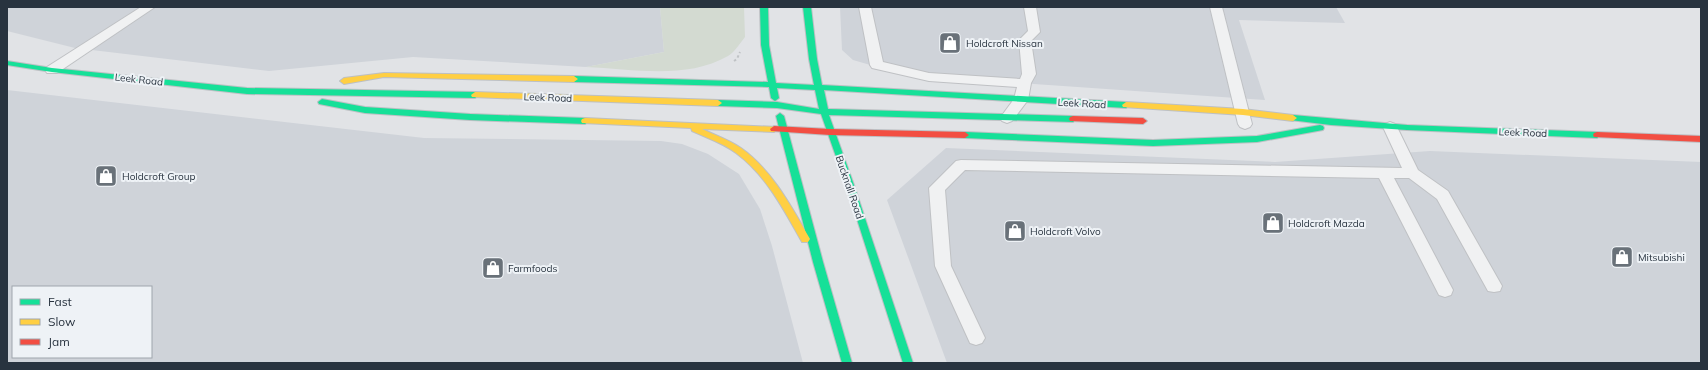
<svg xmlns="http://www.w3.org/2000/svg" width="1708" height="370" font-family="Mulish,sans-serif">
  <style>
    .built { fill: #cfd3d9; fill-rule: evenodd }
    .green { fill: #d3dad1 }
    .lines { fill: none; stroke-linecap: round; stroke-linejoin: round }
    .lane-casing { stroke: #bfc1c4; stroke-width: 2 }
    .fast-casing { stroke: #bdc0c4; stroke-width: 2 }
    .slow-casing { stroke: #bdc0c4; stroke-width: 2 }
    .jam-casing { stroke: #bdc0c4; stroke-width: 2 }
    .path { stroke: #bfc2c5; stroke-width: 2; stroke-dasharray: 2.5 2.5; stroke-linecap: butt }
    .lane { fill: #f0f1f2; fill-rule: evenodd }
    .fast { fill: #16e098; fill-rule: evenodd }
    .slow { fill: #ffcf43; fill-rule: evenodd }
    .jam { fill: #f24e42; fill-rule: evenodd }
    .labels { text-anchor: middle; stroke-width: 4; stroke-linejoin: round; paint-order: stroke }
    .poi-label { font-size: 10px; fill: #28333f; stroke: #eef2f6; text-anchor: start }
    .street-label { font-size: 10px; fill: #28333f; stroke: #eef2f6 }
  </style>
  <rect width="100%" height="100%" fill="#e1e3e6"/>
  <!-- built -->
  <g class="built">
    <path d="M7,7H660L664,52L586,67L413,57L269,71L75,48L7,31Z"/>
    <path d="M840,7H1336L1345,23L1239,20L1265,100L905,75L853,60L842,50Z"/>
    <path d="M7,90L424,138L661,141L682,144L708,154L739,174L760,209L772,246L803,363H7ZM13,287H151V357H13Z"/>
    <path d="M946,148L1275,162L1430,151L1701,162V363H947L887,200Z"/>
  </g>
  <!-- green -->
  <path class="green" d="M660,7H744L745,37C740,43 735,52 728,56C686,80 633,69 586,67L664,52Z"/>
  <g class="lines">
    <!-- lane casing -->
    <g class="lane-casing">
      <g id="lane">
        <path d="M141,7H155L57,73H47L45,70L47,67Z"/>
        <path d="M859,7H871L883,62L929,73L1020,79L1022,74L1019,40L1028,31L1024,7H1036L1040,32L1031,41L1036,74L1031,83L1028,100L1012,121L1007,123L1002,121L1000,118L1014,99L1017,87L929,81L872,68L870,65Z"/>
        <path d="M1210,7H1222L1252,124L1250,127L1245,129L1240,127L1238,124Z"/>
        <path d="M1390,122L1395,124L1397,127L1418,170L1448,191L1502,286L1500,291L1494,292L1488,291L1437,199L1409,178H1394L1453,290L1451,295L1445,297L1439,295L1379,178L965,170L945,190L951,266L985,338L982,343L976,345L970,343L935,266L929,188L956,161L961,160L1402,168L1383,127L1385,124Z"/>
      </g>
    </g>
    <!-- fast casing -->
    <g class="fast-casing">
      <g id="fast">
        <path d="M760,7H768L769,45L776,83L814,85L809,59L803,7H811L817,59L822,85L1126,102L1130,105L1126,108L824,90L828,109L1073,116L1077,119L1073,122L829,115L854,185L913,363H903L846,185L821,114L777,108L718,106L714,103L718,100L777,102L819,109L815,90L777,88L779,98L775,101L771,98L769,87L574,82L570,79L574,76L768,82L761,45Z"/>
        <path d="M7,61L52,68L247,88L475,92L479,95L475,98L247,94L52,72L7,65Z"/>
        <path d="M322,99L365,107L470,114L585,118L589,121L585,124L470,120L365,113L319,104L318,102Z"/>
        <path d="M780,113L784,116L823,262L852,363H842L813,262L776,116Z"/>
        <path d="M1293,115L1407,125L1597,132L1601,135L1597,138L1407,130L1331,125L1290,120L1289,118L1290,116Z"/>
        <path d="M1320,125L1323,126L1324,128L1323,130L1257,142L1153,146L965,138L961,135L965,132L1153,140L1257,136Z"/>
      </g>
    </g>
    <!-- slow casing -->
    <g class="slow-casing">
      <g id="slow">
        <path d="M384,73L574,76L578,79L574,82L384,77L344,84L340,81L344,78Z"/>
        <path d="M475,92L718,100L722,103L718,106L472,97L471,95Z"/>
        <path d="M1126,102L1243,109L1293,115L1297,118L1293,121L1243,115L1123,107L1122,105Z"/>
        <path d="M585,118L777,127L778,129L774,132L702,129C715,135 729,140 741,148C772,170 791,206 810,239L808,242H802C784,210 766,175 736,153C723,143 707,138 692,131L691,128L582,123L581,121L582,119Z"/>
      </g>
    </g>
    <!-- jam casing -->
    <g class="jam-casing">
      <g id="jam">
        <path d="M1073,116L1143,118L1147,121L1143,124L1070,121L1069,119L1070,117Z"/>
        <path d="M774,126L830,129L965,132L969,135L965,138L830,135L771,131L770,129Z"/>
        <path d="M1597,132L1701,136V142L1594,137L1593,135L1594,133Z"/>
      </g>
    </g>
    <!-- path -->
    <path class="path" d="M734,61L737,59L740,52"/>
    <!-- lane -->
    <use href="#lane" class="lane"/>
    <!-- fast -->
    <use href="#fast" class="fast"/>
    <!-- slow -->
    <use href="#slow" class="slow"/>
    <!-- jam -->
    <use href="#jam" class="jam"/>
  </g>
  <!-- icons -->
  <defs>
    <g id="shop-square" transform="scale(1.15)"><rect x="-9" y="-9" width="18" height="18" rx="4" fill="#697179" stroke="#eef2f6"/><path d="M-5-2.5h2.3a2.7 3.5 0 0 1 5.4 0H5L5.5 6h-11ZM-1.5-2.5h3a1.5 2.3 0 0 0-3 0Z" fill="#fff"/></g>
  </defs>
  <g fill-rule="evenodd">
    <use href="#shop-square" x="950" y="43"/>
    <use href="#shop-square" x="106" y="176"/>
    <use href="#shop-square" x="1273" y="223"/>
    <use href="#shop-square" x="1015" y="231"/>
    <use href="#shop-square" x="1622" y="257"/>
    <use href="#shop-square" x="493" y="268"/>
  </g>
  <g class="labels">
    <!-- poi labels -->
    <g class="poi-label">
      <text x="966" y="47">Holdcroft Nissan</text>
      <text x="122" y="180">Holdcroft Group</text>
      <text x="1288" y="227">Holdcroft Mazda</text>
      <text x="1030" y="235">Holdcroft Volvo</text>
      <text x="1638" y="261">Mitsubishi</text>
      <text x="508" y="272">Farmfoods</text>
    </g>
    <!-- street labels -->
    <g class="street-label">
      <text transform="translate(139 79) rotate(6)" y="4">Leek Road</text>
      <text transform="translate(548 97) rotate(2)" y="4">Leek Road</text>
      <text transform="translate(1082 103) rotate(3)" y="4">Leek Road</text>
      <text transform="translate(1523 132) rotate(2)" y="4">Leek Road</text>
      <text transform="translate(850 187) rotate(71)" y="4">Bucknall Road</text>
    </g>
  </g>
  <!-- border -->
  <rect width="1708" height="370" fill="none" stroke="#28333f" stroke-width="16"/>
  <!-- legend -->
  <rect x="12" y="286" width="140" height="72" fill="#eef2f6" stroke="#9fa6ad"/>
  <rect x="20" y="299" width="20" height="6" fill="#16e098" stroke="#9fa6ad"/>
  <text x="48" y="306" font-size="12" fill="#28333f">Fast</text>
  <rect x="20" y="319" width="20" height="6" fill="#ffcf43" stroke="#9fa6ad"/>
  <text x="48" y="326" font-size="12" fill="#28333f">Slow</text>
  <rect x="20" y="339" width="20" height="6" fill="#f24e42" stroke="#9fa6ad"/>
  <text x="48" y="346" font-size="12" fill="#28333f">Jam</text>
</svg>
